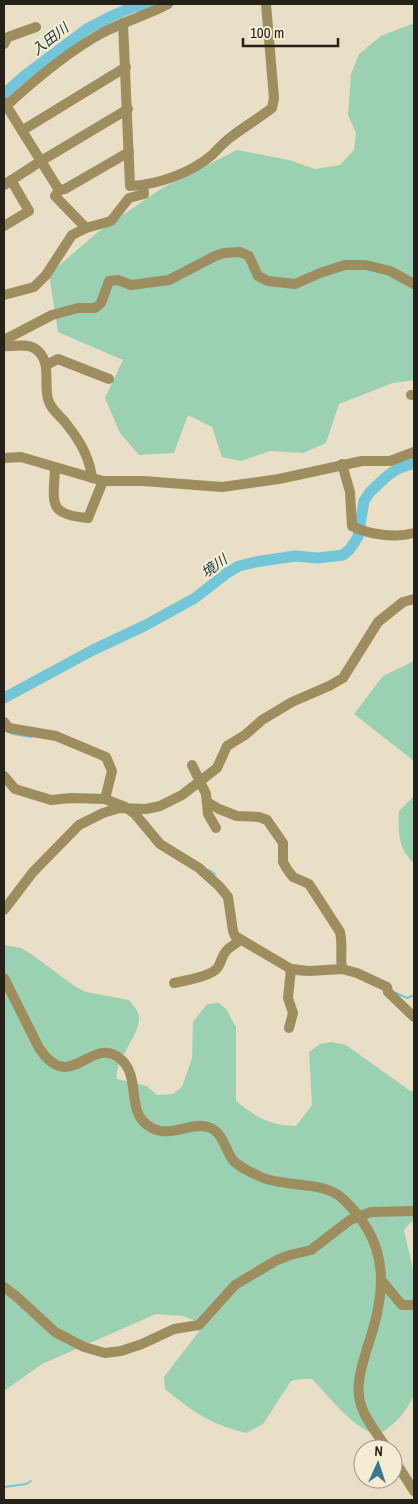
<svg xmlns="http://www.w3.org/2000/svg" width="418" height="1504" font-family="'Archivo Narrow','Noto Sans JP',sans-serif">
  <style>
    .green { fill: #9bd1b2 }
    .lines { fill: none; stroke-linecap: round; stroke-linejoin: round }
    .stream { stroke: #72c6d8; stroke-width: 2 }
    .river { stroke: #72c6d8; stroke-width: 11 }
    .minor { stroke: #9d8d5f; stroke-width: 10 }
    .labels { text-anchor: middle; stroke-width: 4; stroke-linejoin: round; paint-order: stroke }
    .water-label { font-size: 14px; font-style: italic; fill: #0d363e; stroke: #f6ebd3 }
  </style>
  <rect width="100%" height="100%" fill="#e9dec6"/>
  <!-- green -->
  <g class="green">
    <path d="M414,23V380L393,383L339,404L326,443L303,453L270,451L241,461L222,457L212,427L188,415L174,453L139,455L120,433L105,398L123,360L58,332L49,274L98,232L162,188L237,150L289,160L315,169L340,165L354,150L356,133L348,115L351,74L359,54L381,36Z"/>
    <path d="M414,661V761L354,714L383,676Z"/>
    <path d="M414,796V863C398,850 398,831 399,811Z"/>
    <path d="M4,945L21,948L31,954L76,987L86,992L129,1000C133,1005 138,1010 139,1016C141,1035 114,1060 117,1079L147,1086L157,1095L173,1094L182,1087L192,1058L193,1022L207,1004L219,1003L226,1009L236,1027V1101C257,1118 269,1125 296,1126L312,1105L309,1052L320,1044L331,1042L346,1045L409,1090L414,1092V1221L410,1223L404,1230L414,1274V1395C406,1412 395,1426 377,1435C351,1427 331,1398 312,1379H301L291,1381L263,1424L246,1433C210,1424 193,1412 165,1389L164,1377L200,1330L196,1321L183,1316L156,1314L42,1364L4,1391Z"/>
  </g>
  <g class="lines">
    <!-- stream -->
    <g class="stream">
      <path d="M9,732L13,734L31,737"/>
      <path d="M209,870L215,874"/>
      <path d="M293,974L306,975"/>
      <path d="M396,993L407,998L414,995"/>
      <path d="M4,1487L26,1484L31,1481"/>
    </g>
    <!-- river -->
    <g class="river">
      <path d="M4,94L23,77L87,29L112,16L133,7L148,4"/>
      <path d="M4,698L93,650L146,625L195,598L227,573L239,566L255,562L295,556L318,558L343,555L350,549L358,537L364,501L370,492L387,476L397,469L414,463"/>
    </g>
    <!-- minor -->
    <g class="minor">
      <path d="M123,23L130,186C157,185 191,173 212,155C218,149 224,142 231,137C244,127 259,118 272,108L274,98L266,4"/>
      <path d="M4,44L8,37L36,27"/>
      <path d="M4,102L59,190L65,189L129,152"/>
      <path d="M4,108C32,82 68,52 102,33C123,22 147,15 168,4"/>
      <path d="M23,130L126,67"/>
      <path d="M4,185L41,161L128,109"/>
      <path d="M4,226L29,211L11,180"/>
      <path d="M86,228L111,221L129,198L144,194L143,185"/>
      <path d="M4,295L34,287L46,275L72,235L86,228L55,196L59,190"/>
      <path d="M4,340L52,315L78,308H95L101,303L109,281L118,280L131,285L169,280L215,256L224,253L240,252L249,256L258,276L268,281L295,284L320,273L345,265H366L390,271L414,284"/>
      <path d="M4,346C13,347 26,343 34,348C54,360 42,385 49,402C53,412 62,417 68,426C80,441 90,459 92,478"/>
      <path d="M46,365L58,359L109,379"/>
      <path d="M411,395H414"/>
      <path d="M4,458L21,457L103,481H143L222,487L279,479L362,461H390L414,452"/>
      <path d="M342,464L350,492L352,526C369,535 396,538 414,533"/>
      <path d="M55,467C54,502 46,515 88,518L103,481"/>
      <path d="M4,722L9,728L56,736L106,757L112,771L105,799"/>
      <path d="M192,765L206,794L208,814L216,828"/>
      <path d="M4,776L15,789L51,800L71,798L105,799L125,807L135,814L160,844L199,868L219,886L228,897L233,931L235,936L240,939L291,969L309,971L342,969L357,973L387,987L388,992L414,1017"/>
      <path d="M207,802L219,809L237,816L259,817L267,820L283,843V862L287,869L293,877L309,884L340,932C343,944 340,957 342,969"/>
      <path d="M4,910L33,872L79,825L103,813L119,808L146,809L160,806L182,795L217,768L227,746L245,735L262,720L292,702L329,686L343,678L378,622L403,602L414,599"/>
      <path d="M4,978L39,1048C70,1095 90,1037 118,1057C144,1075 123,1114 152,1128C172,1138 192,1121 208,1127C222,1131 225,1148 232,1159C238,1167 251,1172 261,1177C285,1188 324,1180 343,1199C376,1230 387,1265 378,1308C376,1323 370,1338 366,1352C362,1366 357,1381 359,1396C361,1415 377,1433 387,1449"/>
      <path d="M174,983C184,981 213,976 218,967C222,961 222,954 228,949C232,945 236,945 240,939"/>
      <path d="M289,1028L293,1013L288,998L291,969"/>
      <path d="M381,1280L402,1305H414"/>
      <path d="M4,1287L17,1297L55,1332L84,1347L105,1353L121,1351L142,1344L174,1329L199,1325L235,1285L277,1260L290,1255L311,1250L350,1220L371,1212L414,1211"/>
      <path d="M393,1458L414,1491"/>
    </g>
  </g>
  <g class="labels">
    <!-- water labels -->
    <g class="water-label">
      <text transform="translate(50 39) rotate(-38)" y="5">入田川</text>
      <text transform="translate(214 566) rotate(-35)" y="5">境川</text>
    </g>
  </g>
  <!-- border -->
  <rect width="418" height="1504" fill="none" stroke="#252119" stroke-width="10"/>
  <!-- north arrow -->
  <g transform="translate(378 1464) rotate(3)"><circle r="24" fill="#f6ebd3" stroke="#a29a89"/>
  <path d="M0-4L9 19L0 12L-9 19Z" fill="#3b778f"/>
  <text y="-8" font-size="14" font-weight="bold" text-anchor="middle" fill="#252119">N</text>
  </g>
  <!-- scale -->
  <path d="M243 38v8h95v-8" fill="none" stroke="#252119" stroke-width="2.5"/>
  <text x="250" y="38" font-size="15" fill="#252119" stroke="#f6ebd3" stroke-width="4" paint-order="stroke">100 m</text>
</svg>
